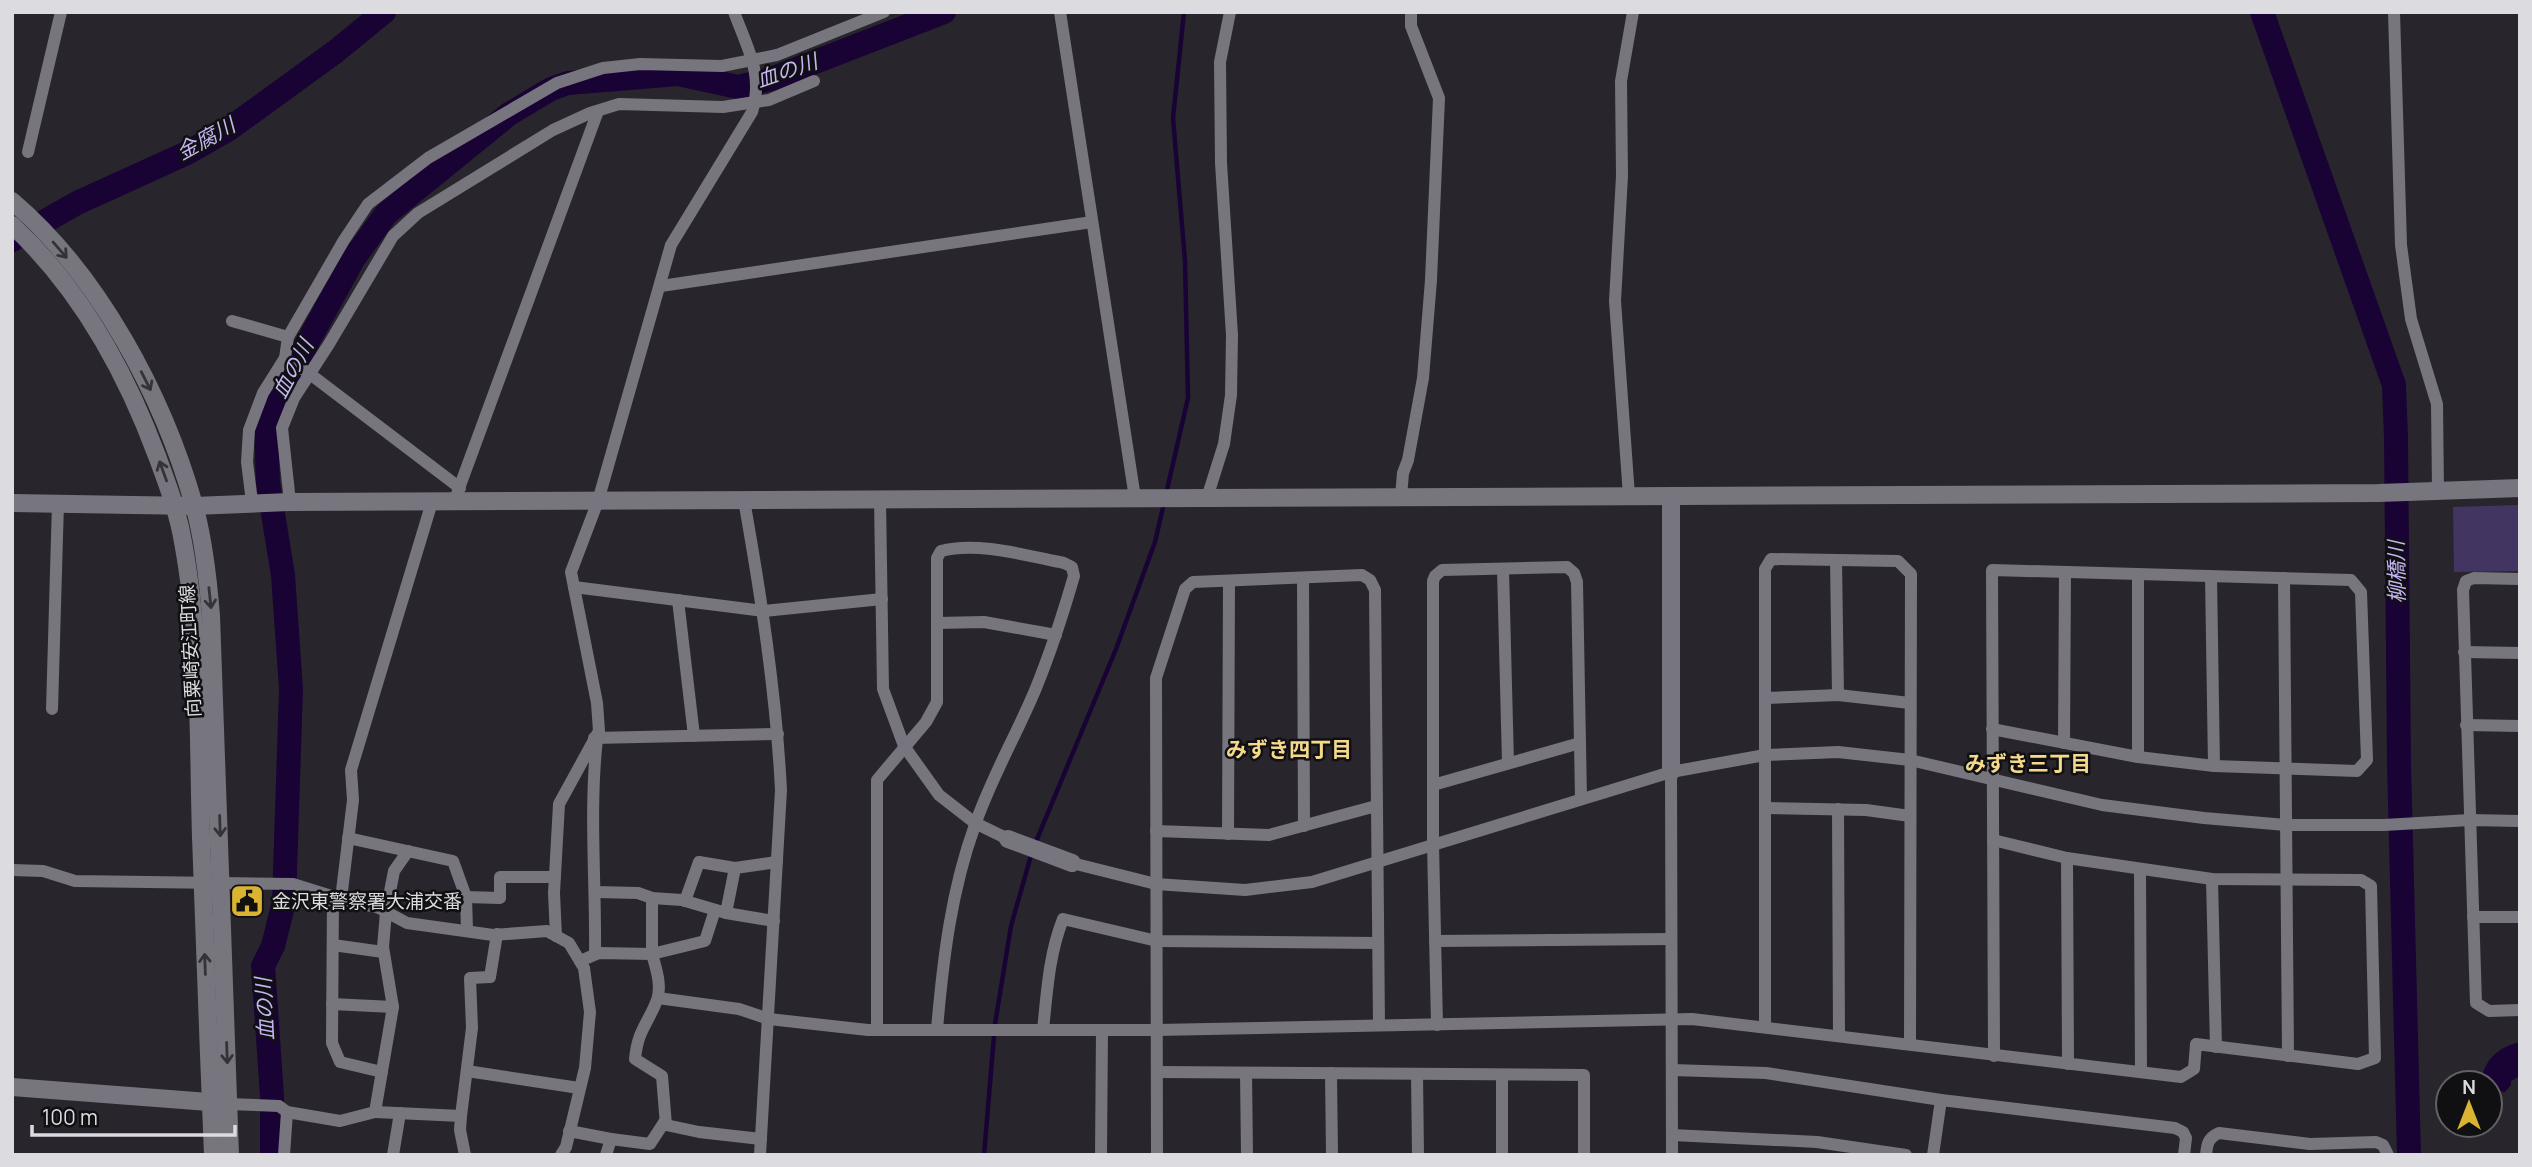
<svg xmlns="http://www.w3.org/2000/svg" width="2532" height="1167" font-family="Manrope,'Noto Sans JP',sans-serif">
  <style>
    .green { fill: #433562 }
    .water { fill: #190335 }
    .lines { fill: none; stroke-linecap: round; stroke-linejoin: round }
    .stream { stroke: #190335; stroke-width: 4.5 }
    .river { stroke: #190335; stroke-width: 24 }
    .street { stroke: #77757d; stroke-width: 12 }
    .secondary { stroke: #77757d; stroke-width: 18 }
    .oneway { stroke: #343337 }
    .labels { text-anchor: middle; stroke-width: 5; stroke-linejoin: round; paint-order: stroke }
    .street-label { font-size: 19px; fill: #dcdbdf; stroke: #101012 }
    .poi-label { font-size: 19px; fill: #dcdbdf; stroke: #101012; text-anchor: start }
    .water-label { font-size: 21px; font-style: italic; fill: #c6b5f3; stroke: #101012 }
    .neighbourhood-label { font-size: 21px; font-weight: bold; fill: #f4d98d; stroke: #101012 }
  </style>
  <rect width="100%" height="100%" fill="#28262c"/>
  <!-- green -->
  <path class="green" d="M2520,505V571L2454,572L2453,507Z"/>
  <!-- water -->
  <path class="water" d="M2520,1042V1076L2511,1081V1085L2505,1092L2490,1091V1083L2481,1082C2484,1060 2498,1047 2520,1042Z"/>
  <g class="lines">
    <!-- stream -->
    <g class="stream">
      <path d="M1166,494L1188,398L1185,261L1173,118L1184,12"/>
      <path d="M1035,844L1116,649L1155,542L1164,503"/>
      <path d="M984,1155L995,1024L1011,926L1032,852"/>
    </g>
    <!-- river -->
    <g class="river">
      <path d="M2262,12L2394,385L2396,438L2399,763L2409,1155"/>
      <path d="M12,240L77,203L187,153L229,129L335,52L384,12"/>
      <path d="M272,1155V1096L263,966L273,946L284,902L291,689L283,575L268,483L266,428L274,403L354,258L386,214L509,114L551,89L568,83L678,74L738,87L771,79L944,12"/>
    </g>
    <!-- street -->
    <g class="street">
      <path d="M1060,12L1135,498"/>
      <path d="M2394,12L2401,245L2411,319L2437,404L2438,491"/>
      <path d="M28,152L61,12"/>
      <path d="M661,286L1092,222"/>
      <path d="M232,321L288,337"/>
      <path d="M285,358L310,374L460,488"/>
      <path d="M1629,496L1615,301L1622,176L1621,81L1633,12"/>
      <path d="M1401,497L1403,473L1408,460L1423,378L1431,280L1439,98L1411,26V12"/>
      <path d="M1207,498L1224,444L1231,395L1232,335L1221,163L1220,62L1230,12"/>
      <path d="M744,500C761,596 776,693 781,790L760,1155"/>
      <path d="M880,500L883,689L904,746L939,795L975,823L1008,839"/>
      <path d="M252,502L247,462L249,430L263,393L285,358L288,337L344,240L368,204L428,158L557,83L603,68L640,64L722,66L777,55L884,12"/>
      <path d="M290,502L282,428L294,398L329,344L393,236L418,213L553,130L590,113L619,104L723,107L755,102L769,100L814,81"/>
      <path d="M454,502L598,111"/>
      <path d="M1836,560L1838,695"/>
      <path d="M1503,569L1508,763"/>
      <path d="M2138,574V757"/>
      <path d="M2211,576L2214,766"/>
      <path d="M1303,578L1304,826"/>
      <path d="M2284,578L2288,1056"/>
      <path d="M2520,579L2474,578L2466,581L2463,590L2476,1003L2489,1011L2520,1010"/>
      <path d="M574,587L764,611L882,599"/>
      <path d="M678,600L694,736"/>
      <path d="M937,623L984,622L1056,635"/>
      <path d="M2464,652L2520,653"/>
      <path d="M1765,698L1838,695L1910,703"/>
      <path d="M52,709L58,503"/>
      <path d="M2466,725L2520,726"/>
      <path d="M1992,729L2138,757L2214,766L2357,771L2367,760L2361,592L2351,580L1992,570L1994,1056"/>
      <path d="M594,738L778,734"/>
      <path d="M2064,743L2065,572"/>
      <path d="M1671,772L1672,1155"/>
      <path d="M1433,785L1580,743"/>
      <path d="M1765,808L1866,810L1910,816"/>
      <path d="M1838,809L1839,1036"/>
      <path d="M1156,831L1269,835L1376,806"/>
      <path d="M1228,834L1229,581"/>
      <path d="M348,838L453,861L466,897L467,930"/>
      <path d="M2067,858L2068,1064"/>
      <path d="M1072,863L1156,884L1245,890L1312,882L1671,772L1765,755L1838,752L1910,760L2102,805L2204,818L2286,825H2384L2470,820L2520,821"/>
      <path d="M2140,869L2141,1072"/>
      <path d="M12,870L43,871L75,881L293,884L341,899L379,908L407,923L493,935L547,931L569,943L584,968L590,1012L585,1068L566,1147L561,1155"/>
      <path d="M2212,879L2216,1047"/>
      <path d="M596,892L638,893L652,898L682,900L726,913L774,921"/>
      <path d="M333,897L332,1043L340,1062L382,1072"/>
      <path d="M466,897L500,898V877H555"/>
      <path d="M652,898V954L705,941L715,910"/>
      <path d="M341,899L353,800L351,770L432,502"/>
      <path d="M685,901L699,862L735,868L777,862"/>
      <path d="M726,913L735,868"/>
      <path d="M2473,917H2520"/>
      <path d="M556,936L554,893L559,804L599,731L597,703L571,572L598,501L671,245L752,112C764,75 747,47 734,12"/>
      <path d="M1435,941L1671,939"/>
      <path d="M333,945L383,952"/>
      <path d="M595,954C596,882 589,811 597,739"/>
      <path d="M580,961L599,953L652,954C656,968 662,986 657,1000C648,1024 638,1029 635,1059L662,1076L666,1125L699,1132L761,1139"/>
      <path d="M658,998L739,1009L769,1019L868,1030H1157L1692,1019L2181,1077L2194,1069L2196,1044L2358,1064L2375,1058L2371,886L2361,880L2212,879L2067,858L1993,840"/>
      <path d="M332,1004L393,1007"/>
      <path d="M1437,1025L1433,844V581L1435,576L1442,570L1567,567L1574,573L1577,582L1581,798"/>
      <path d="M1765,1027V569L1771,559L1898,561L1911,574L1910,1044"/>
      <path d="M877,1029V780L926,722L937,702V558L941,551C977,541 1028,556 1064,563L1072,567L1074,576C1063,614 1051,651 1036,688C1017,734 991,778 975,825C951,891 943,960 937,1029"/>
      <path d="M1043,1030C1047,992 1049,954 1063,919L1157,941L1378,943"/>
      <path d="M1672,1070L1766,1073L1941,1100L2175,1128L2183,1132L2186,1138L2184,1155"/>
      <path d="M467,1071L579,1088"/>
      <path d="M1157,1072L1584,1075V1155"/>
      <path d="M1246,1073L1247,1155"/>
      <path d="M1331,1073L1332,1155"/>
      <path d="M1417,1074L1418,1155"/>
      <path d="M228,1104L279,1106L287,1112L284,1155"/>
      <path d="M287,1112L340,1121L375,1112L393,1007L383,947L386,912L394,871L408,851"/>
      <path d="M375,1112L461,1116L472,1028L470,978L490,977L497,934"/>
      <path d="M461,1116L460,1130L465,1155"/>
      <path d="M569,1131L611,1139L606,1155"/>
      <path d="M1672,1135L1817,1142L1906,1155"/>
      <path d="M611,1139L650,1144L665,1121"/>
      <path d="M393,1155L400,1113"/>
      <path d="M1101,1155L1102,1030"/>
      <path d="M1157,1155L1156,678L1185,589L1193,582L1362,575L1370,580L1375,590L1379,1025"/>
      <path d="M1502,1155V1075"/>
      <path d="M1933,1155L1941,1100"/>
      <path d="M2206,1155C2207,1144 2208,1138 2219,1133L2310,1144L2376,1142L2383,1145L2388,1155"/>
    </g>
    <!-- secondary -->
    <g class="secondary">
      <path d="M12,201C99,275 163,396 194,505C204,541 208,578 211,616L230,1155"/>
      <path d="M12,225C80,288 125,370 157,456C167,483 178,512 183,542C201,639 198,739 201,837C204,943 209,1049 213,1155"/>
      <path d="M1671,496V772"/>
      <path d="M12,503L194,506L289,502L2379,493L2520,488"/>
      <path d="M1008,839L1072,863"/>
      <path d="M12,1087L222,1103"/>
    </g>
  </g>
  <!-- one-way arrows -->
  <defs><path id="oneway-shaft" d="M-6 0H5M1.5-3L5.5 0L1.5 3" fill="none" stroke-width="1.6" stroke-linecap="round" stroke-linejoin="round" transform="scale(1.75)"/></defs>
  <g class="oneway">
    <use href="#oneway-shaft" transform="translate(60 250) rotate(49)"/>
    <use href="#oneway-shaft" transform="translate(146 381) rotate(63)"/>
    <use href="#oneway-shaft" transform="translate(163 471) rotate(-110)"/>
    <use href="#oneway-shaft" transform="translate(210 598) rotate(84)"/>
    <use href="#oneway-shaft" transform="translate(220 826) rotate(88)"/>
    <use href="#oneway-shaft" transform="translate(205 964) rotate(-92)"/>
    <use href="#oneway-shaft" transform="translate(227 1053) rotate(88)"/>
  </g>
  <!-- icons -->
  <defs>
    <g id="civic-square" transform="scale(1.75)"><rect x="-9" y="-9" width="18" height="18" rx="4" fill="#dab333" stroke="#101012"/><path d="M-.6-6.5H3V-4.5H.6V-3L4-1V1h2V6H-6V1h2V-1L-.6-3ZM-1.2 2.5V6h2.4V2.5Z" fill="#111"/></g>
  </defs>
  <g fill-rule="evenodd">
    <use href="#civic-square" x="247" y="901"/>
  </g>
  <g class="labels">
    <!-- street labels -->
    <g class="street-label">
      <text transform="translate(190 651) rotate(-93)" y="7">向粟崎安江町線</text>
    </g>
    <!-- poi labels -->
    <g class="poi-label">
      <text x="272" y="908">金沢東警察署大浦交番</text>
    </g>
    <!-- water labels -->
    <g class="water-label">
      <text transform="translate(787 71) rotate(-19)" y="7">血の川</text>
      <text transform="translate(206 139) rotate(-29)" y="7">金腐川</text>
      <text transform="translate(293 369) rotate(-62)" y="7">血の川</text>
      <text transform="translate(2397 572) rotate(-91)" y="7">柳橋川</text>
      <text transform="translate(265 1009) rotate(-93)" y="7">血の川</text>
    </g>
    <!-- neighbourhood labels -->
    <g class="neighbourhood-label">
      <text x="1289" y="757">みずき四丁目</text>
      <text x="2028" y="771">みずき三丁目</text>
    </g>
  </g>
  <!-- border -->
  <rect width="2532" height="1167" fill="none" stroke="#dcdbdf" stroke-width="28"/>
  <!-- north arrow -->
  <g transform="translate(2469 1104)"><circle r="33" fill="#101012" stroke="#626164" stroke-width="2"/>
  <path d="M0-5L12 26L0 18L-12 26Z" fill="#dab333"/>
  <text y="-10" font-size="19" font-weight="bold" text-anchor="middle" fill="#dcdbdf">N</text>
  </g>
  <!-- scale -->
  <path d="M32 1125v10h203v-10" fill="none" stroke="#dcdbdf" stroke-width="3.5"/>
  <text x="42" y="1125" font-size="21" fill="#dcdbdf" stroke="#101012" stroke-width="5" paint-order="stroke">100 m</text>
</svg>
